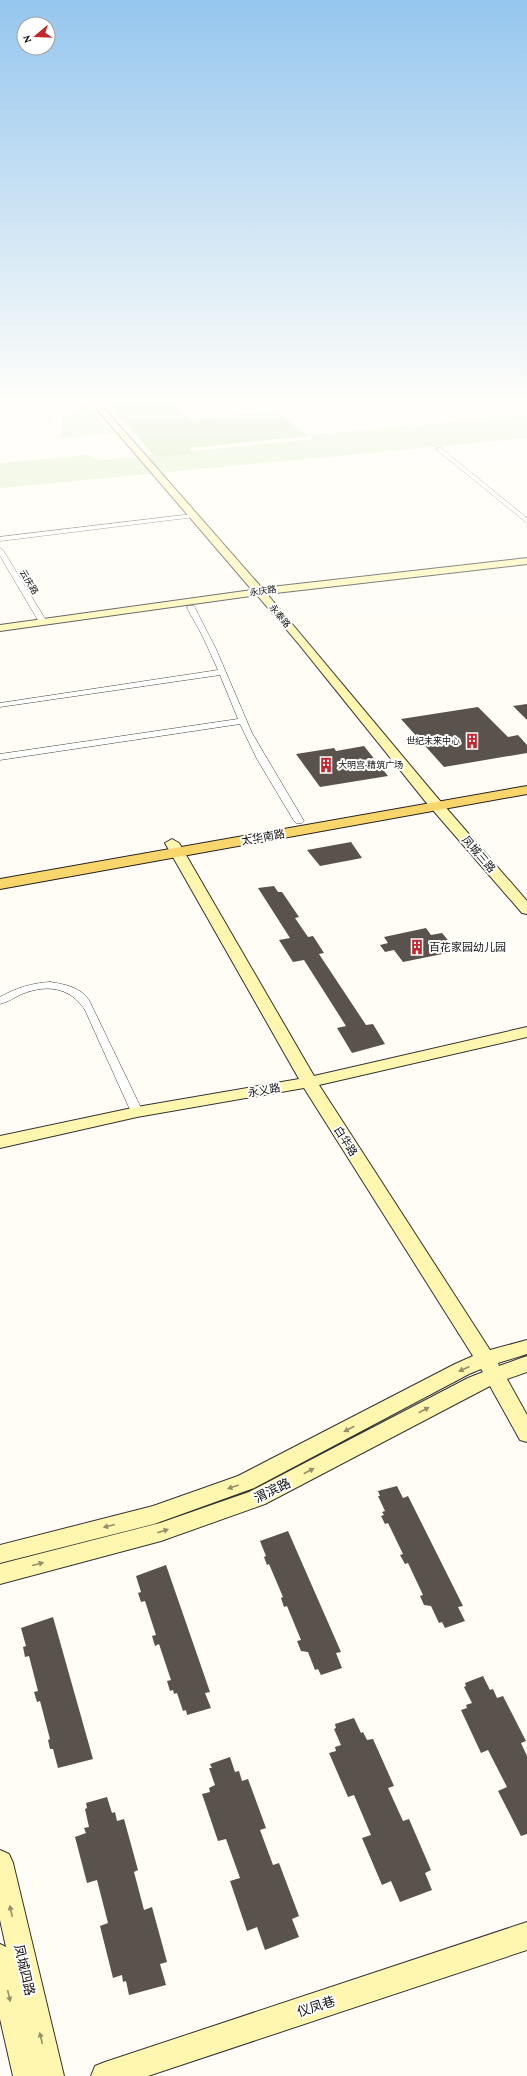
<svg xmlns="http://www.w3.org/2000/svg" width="527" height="2076" font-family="'Crimson Pro','Noto Sans SC',serif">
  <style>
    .green { fill: #d5ebbd }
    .forest { fill: #b9dc9c }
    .building { fill: #5a524d }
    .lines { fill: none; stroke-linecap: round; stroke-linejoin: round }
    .street-casing { stroke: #444; stroke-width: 1 }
    .secondary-casing { stroke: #333; stroke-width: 2 }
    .primary-casing { stroke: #222; stroke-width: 2 }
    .street { fill: #fff; fill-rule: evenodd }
    .secondary { fill: #fff6b0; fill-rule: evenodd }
    .primary { fill: #f9d66b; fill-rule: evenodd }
    .oneway { fill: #948f68 }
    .labels { text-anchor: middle; stroke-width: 4; stroke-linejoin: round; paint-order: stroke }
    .far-street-label { font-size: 9px; fill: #111; stroke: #fff }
    .far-poi-label { font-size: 9px; fill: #111; stroke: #fff; text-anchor: end }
    .street-label { font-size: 11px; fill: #111; stroke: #fff }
    .poi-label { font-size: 11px; fill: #111; stroke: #fff; text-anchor: start }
    .near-street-label { font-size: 13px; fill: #111; stroke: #fff }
  </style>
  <rect width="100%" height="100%" fill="#fffdf5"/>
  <!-- green -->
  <g class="green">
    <path d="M84,402L111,433L59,439L63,418L74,412L75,405Z"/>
    <path d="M527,415V438L0,488V463L88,455L100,460L314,439L309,435Z"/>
  </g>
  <!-- forest -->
  <path class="forest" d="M106,401H172L190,420L275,411L309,436L190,448L193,454L155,457Z"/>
  <!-- building -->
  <g class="building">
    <path d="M527,704V720L513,706Z"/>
    <path d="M478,707L508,737L518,735L527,745V753L444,767L401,719Z"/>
    <path d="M364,746L388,776L320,787L296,754L334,748L336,751Z"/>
    <path d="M351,842L362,858L320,866L307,850Z"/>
    <path d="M274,886L278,892H282L299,917L295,918L308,937L313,936L324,953L319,954L366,1025L373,1024L385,1044L352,1053L337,1028L346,1026L304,960L293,962L279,940L290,938L258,888Z"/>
    <path d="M426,928L431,935L442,933L457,951L403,962L394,950L385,952L380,945L388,943L384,937Z"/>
    <path d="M397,1486L403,1498L408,1496L463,1606L458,1607L465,1621L445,1628L442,1622L439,1623L431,1606L424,1605L420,1596L423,1595L408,1563L405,1564L400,1555L403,1554L388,1523L385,1524L381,1516L384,1515L382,1512L385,1511L378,1496H380L378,1491Z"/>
    <path d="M288,1531L341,1652L336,1653L342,1668L321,1675L318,1669L315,1670L308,1652L301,1651L297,1641L301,1640L287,1606L284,1607L281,1598L283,1597L269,1564L267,1565L264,1557L266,1556L260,1541Z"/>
    <path d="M166,1565L210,1692L205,1693L211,1708L187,1715L186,1710L183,1711L177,1693L174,1694L173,1690L170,1691L167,1681L171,1680L159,1644L155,1646L152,1636L156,1635L145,1601L141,1602L138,1593L141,1592L136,1576Z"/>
    <path d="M53,1617L93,1759L58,1768L53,1749H50L48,1740L50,1739L40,1701L37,1702L34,1692L38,1691L29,1656L25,1657L23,1647L26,1646L21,1628Z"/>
    <path d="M483,1676L490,1690L493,1689L497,1698L503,1696L526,1741L521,1743L527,1756V1834L521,1836L498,1791L507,1787L488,1750L481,1753L461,1710L467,1708L466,1705L472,1703L464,1687L466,1686L465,1683Z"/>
    <path d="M354,1718L361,1733L363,1732L367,1740L373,1739L394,1786L388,1788L403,1821L409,1819L431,1870L425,1873L432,1890L400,1902L391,1881L382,1885L362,1838L371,1835L354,1795L348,1797L329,1753L336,1751L335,1747L341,1745L334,1729L336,1728L335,1724Z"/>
    <path d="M230,1757L235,1772L239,1771L242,1781L248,1779L266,1828L260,1830L273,1865L279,1863L299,1916L292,1919L299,1937L265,1950L257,1927L247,1931L230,1881L240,1878L226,1839L218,1841L202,1794L210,1792L209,1788L215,1785L209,1768H212L210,1764Z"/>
    <path d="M107,1797L112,1813L115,1812L117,1821L124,1819L138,1870L134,1872L144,1910L152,1907L167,1962L160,1964L166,1985L129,1995L126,1981L123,1982L122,1975L113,1978L100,1926L108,1923L97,1880L87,1883L75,1837L86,1833L84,1828L89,1827L85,1809L87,1808L86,1803Z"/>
  </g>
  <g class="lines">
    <!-- street casing -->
    <g class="street-casing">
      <g id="street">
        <path d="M437,448H441L527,518V523L437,450Z"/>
        <path d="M193,514L196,516L195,517L0,541V537Z"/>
        <path d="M0,548L3,550L47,622L46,624L39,622L0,556Z"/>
        <path d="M188,606H194L216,649L252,733L304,821L302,823H296L294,821L257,759L240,724L0,760V754L238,719L220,675L0,707V703L218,670L202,635L187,608Z"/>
        <path d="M50,982C64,984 80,987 89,1000L143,1112L141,1115L137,1116L131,1112L85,1010C70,987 47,984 22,994C15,997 8,1002 0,1004V997C16,988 32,983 50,982Z"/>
      </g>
    </g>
    <!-- secondary casing -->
    <g class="secondary-casing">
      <g id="secondary">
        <path d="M90,401H98L262,588L527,558V564L267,594L435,795L527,901V914L522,913L425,801L298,643L257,595L0,631V625L252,590Z"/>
        <path d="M172,839L179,843L314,1076L527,1027V1037L319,1085L490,1350L527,1340V1354L498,1363L499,1366L527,1356V1372L507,1379L527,1415V1442L520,1440L490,1386L265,1504L161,1541L0,1584V1564L160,1523L249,1492L468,1378L483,1372L481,1369L469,1374L254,1488L154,1524L0,1563V1545L153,1506L238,1476L455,1364L473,1356L304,1088L137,1117L0,1148V1136L137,1107L299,1079L165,843Z"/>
        <path d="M0,1850L9,1854L13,1863L64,2076H13L0,2019V1944L6,1947L0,1920Z"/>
        <path d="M527,1922V1950L148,2076H91L95,2066L105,2062Z"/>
      </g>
    </g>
    <!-- primary casing -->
    <g class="primary-casing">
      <path id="primary" d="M527,786V794L0,889V879Z"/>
    </g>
    <!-- street -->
    <use href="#street" class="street"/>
    <!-- secondary -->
    <use href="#secondary" class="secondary"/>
    <!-- primary -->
    <use href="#primary" class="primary"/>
  </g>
  <!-- one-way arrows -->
  <defs><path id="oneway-solid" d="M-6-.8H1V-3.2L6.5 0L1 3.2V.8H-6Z"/></defs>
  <g class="oneway">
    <use href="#oneway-solid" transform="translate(464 1369) rotate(156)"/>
    <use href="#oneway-solid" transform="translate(424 1410) rotate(-28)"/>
    <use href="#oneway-solid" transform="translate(349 1429) rotate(152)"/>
    <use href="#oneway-solid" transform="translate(309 1471) rotate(-28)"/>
    <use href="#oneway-solid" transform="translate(233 1487) rotate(161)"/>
    <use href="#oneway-solid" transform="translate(109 1526) rotate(166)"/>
    <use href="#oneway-solid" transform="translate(163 1531) rotate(-18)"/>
    <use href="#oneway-solid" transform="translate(38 1564) rotate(-15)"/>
    <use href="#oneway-solid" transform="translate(11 1911) rotate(-103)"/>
    <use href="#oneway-solid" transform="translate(9 1996) rotate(77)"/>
    <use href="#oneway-solid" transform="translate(41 2038) rotate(-103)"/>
  </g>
  <!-- sky -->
  <linearGradient id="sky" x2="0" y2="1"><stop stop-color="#95c6ee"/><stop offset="0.58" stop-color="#fffefa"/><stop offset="1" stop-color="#fffefa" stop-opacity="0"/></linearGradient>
  <rect width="527" height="691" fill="url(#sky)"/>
  <!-- icons -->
  <defs>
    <g id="building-bare" transform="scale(1.2)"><path d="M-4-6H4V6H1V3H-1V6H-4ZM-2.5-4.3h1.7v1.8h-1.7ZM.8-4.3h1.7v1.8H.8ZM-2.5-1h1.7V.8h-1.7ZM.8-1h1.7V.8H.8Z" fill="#c4262e" stroke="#fff" stroke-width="2.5" paint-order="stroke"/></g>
  </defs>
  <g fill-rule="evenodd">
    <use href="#building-bare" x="472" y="741"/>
    <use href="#building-bare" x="326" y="765"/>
    <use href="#building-bare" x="417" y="947"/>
  </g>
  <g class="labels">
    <!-- far-street labels -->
    <g class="far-street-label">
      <text transform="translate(29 582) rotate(59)" y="3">云庆路</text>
      <text transform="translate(263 591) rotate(-8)" y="3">永庆路</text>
      <text transform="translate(280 616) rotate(50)" y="3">永泰路</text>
    </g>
    <!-- far-poi labels -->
    <g class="far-poi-label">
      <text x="460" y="744">世纪未来中心</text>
      <text x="338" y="768" text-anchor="start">大明宫·精筑广场</text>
    </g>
    <!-- street labels -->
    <g class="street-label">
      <text transform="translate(263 837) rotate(-10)" y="4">太华南路</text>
      <text transform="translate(479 854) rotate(49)" y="4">凤城三路</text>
      <text transform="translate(264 1090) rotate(-10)" y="4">永义路</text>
      <text transform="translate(346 1141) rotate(58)" y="4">白华路</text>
    </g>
    <!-- poi labels -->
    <g class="poi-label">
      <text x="429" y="951">百花家园幼儿园</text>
    </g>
    <!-- near-street labels -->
    <g class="near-street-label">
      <text transform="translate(272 1490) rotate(-26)" y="5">渭滨路</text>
      <text transform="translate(25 1970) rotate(77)" y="5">凤城四路</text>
      <text transform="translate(316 2006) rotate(-18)" y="5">仪凤巷</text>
    </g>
  </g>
  <!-- north arrow -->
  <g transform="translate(36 36) rotate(251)"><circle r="19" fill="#ffffff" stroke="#a0a0a0"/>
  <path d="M0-3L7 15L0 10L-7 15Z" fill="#c4262e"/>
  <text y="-6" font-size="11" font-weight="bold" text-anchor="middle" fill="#111111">N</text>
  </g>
</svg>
